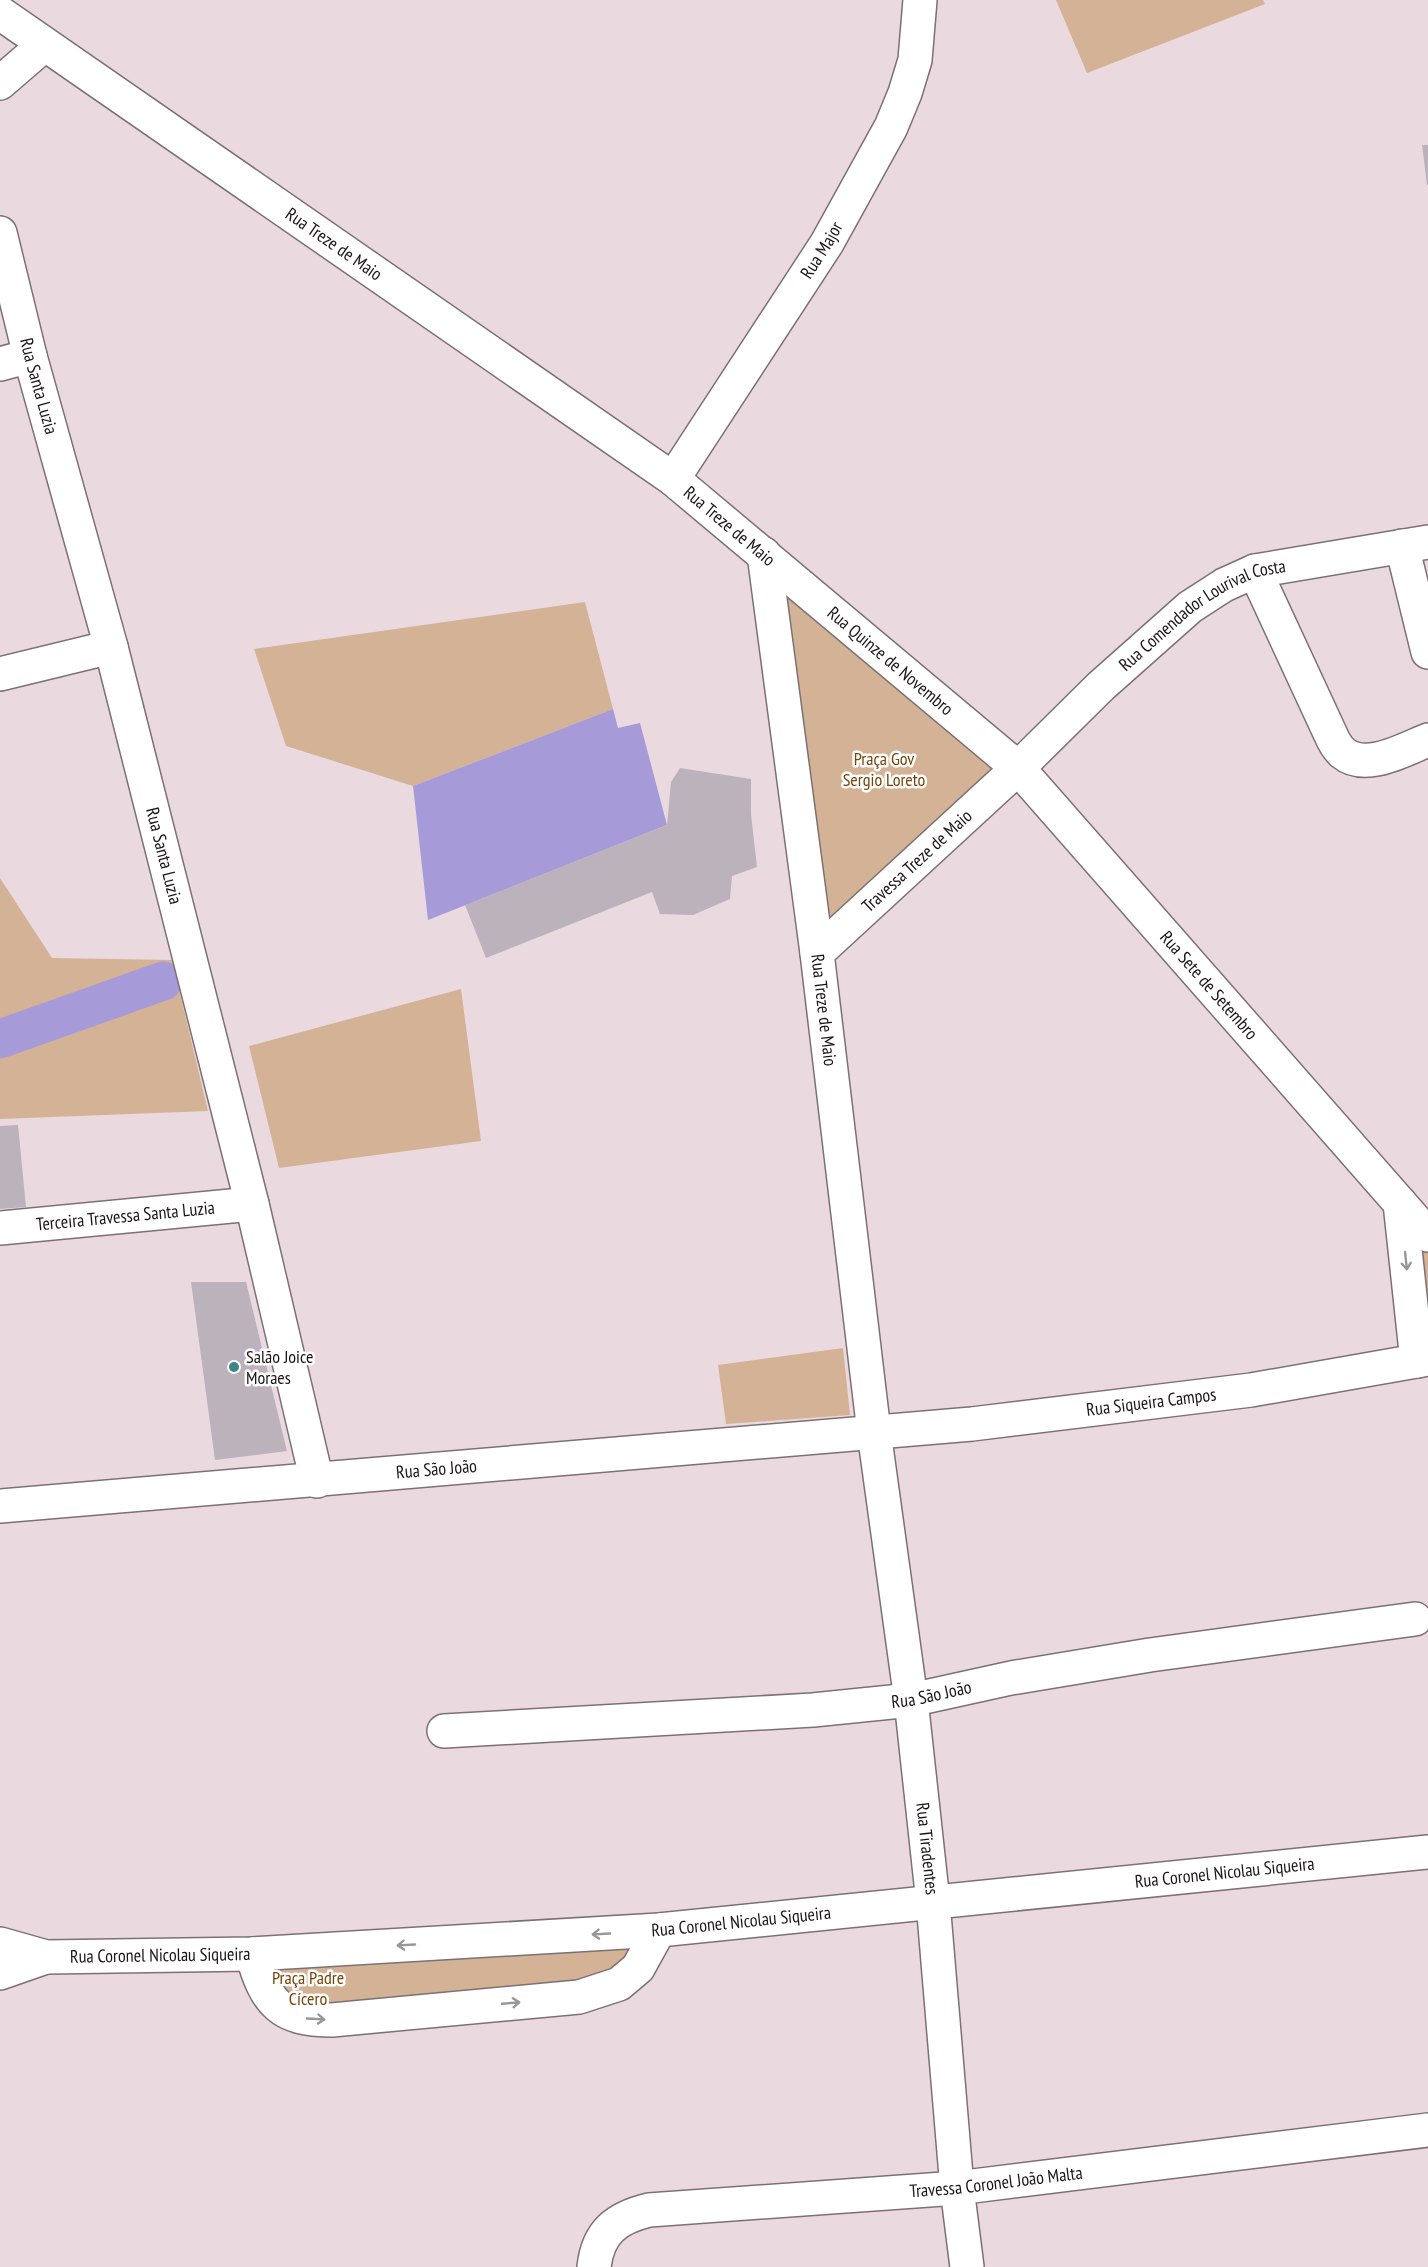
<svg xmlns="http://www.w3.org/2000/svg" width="1428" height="2267" font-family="'PT Sans Narrow',sans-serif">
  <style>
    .green { fill: #d4b296 }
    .water { fill: #a69ad8 }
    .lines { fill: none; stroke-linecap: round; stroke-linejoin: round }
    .canal { stroke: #a69ad8; stroke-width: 39 }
    .building { fill: #bcb2bc }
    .minor-casing { stroke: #7d7074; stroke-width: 36 }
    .minor { stroke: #fff; stroke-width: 33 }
    .oneway { stroke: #989696 }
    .poi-dot { fill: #3d8586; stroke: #fff; stroke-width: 2 }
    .labels { text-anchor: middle; stroke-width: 5; stroke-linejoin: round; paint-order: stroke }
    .street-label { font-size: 18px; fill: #1a1516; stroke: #fff }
    .park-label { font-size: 18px; fill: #77440a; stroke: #fff }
    .poi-label { font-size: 18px; fill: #1a1516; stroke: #fff; text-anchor: start }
  </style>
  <rect width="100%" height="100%" fill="#eadadf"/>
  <!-- green -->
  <g class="green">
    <path d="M1056,0H1263L1265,4L1087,73Z"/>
    <path d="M780,585L1003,766L826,932Z"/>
    <path d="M585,602L613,709L413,786L286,746L254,649Z"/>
    <path d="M0,878L52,958L172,960L208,1111L0,1119Z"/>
    <path d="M461,989L481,1141L279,1168L249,1046Z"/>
    <path d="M1412,1232L1428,1249V1349Z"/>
    <path d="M843,1348L850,1415L726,1424L718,1365Z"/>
    <path d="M642,1943L609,1978L294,2017L263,1964Z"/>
  </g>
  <!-- water -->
  <path class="water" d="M613,709L618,728L640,723L667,825L428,920L413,786Z"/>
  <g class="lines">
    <!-- canal -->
    <path class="canal" d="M0,1039L163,981"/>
  </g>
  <!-- building -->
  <g class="building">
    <path d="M1422,145H1428V185H1427Z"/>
    <path d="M680,768L751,779V814L757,867L732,876L730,899L693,915L660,914L652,892L486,958L465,905L667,825L671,782Z"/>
    <path d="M18,1125L26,1207L0,1209V1126Z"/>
    <path d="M191,1282H246L287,1451L215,1460Z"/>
  </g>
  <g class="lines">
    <!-- minor casing -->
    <g class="minor-casing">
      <g id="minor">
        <path id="s1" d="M0,13L673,479L1018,768L1428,1235"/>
        <path d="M0,83L44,45"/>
        <path id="s2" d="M0,233L30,356L111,647L252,1204L317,1481"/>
        <path d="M0,364L30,356"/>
        <path id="s3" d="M673,479L827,243L891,127L905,93L915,60L920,0"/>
        <path d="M1402,546L1428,652"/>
        <path id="s4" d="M764,554L817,953L874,1432L911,1700L933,1902L957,2188L967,2267"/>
        <path d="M1255,571L1330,733C1333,740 1337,748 1343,753C1366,772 1405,749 1428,740"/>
        <path d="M0,674L111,647"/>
        <path id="s5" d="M817,953L1018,768L1101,686L1190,607L1224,585L1255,571L1428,542"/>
        <path d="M1400,1203L1417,1361"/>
        <path id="s6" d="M0,1228L252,1204"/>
        <path id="s7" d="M0,1506L972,1424L1251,1390L1428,1359"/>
        <path id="s8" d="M444,1731L813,1710L911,1700L1011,1678L1150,1655L1415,1619"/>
        <path id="s9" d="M0,1944L46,1957L252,1954L659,1930L1428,1852"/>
        <path d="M252,1954C266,2003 280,2020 332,2020L579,1997L619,1984L638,1968L659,1930"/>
        <path d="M0,1973L46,1957"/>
        <path id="s10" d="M594,2267C598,2232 616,2218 649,2210L957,2188L1428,2130"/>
      </g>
    </g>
    <!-- minor -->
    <use href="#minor" class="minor"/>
  </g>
  <!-- one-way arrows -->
  <defs><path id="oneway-shaft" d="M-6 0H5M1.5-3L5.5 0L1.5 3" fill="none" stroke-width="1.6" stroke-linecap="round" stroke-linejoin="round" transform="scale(1.5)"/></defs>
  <g class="oneway">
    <use href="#oneway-shaft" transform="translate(1406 1261) rotate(84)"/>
    <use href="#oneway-shaft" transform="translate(601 1934) rotate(177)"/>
    <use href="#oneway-shaft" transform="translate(406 1945) rotate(177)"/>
    <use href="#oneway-shaft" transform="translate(511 2003) rotate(-5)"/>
    <use href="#oneway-shaft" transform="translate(316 2019) rotate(3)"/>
  </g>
  <!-- markers -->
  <circle class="poi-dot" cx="234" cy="1367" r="6"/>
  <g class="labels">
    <!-- street labels -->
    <g class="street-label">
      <text dy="6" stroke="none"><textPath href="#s1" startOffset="406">Rua Treze de Maio</textPath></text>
      <text dy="6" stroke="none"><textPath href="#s3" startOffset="273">Rua Major</textPath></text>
      <text dy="6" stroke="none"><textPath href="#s2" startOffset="158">Rua Santa Luzia</textPath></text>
      <text dy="6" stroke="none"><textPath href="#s1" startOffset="892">Rua Treze de Maio</textPath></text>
      <text dy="6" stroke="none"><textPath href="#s5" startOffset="516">Rua Comendador Lourival Costa</textPath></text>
      <text dy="6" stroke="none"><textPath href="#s1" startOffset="1102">Rua Quinze de Novembro</textPath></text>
      <text dy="6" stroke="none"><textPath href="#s2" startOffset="644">Rua Santa Luzia</textPath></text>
      <text dy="6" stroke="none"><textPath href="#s5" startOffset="136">Travessa Treze de Maio</textPath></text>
      <text dy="6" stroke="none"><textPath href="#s1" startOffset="1558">Rua Sete de Setembro</textPath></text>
      <text dy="6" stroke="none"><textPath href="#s4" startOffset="460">Rua Treze de Maio</textPath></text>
      <text dy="6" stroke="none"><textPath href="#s6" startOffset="126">Terceira Travessa Santa Luzia</textPath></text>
      <text dy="6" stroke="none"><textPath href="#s7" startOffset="1156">Rua Siqueira Campos</textPath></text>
      <text dy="6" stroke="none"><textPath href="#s7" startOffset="438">Rua São João</textPath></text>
      <text dy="6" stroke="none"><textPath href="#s8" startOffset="489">Rua São João</textPath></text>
      <text dy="6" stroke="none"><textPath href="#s4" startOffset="1305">Rua Tiradentes</textPath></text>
      <text dy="6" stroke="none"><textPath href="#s9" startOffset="1230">Rua Coronel Nicolau Siqueira</textPath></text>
      <text dy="6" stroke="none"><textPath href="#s9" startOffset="744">Rua Coronel Nicolau Siqueira</textPath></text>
      <text dy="6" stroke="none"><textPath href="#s9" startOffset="162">Rua Coronel Nicolau Siqueira</textPath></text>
      <text dy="6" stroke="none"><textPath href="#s10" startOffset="434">Travessa Coronel João Malta</textPath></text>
    </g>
    <!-- park labels -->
    <g class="park-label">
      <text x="884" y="765">Praça Gov<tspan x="884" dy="21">Sergio Loreto</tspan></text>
      <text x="308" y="1984">Praça Padre<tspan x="308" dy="21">Cícero</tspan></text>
    </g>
    <!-- poi labels -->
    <g class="poi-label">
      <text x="246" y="1363">Salão Joice<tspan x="246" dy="21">Moraes</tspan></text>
    </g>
  </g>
</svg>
